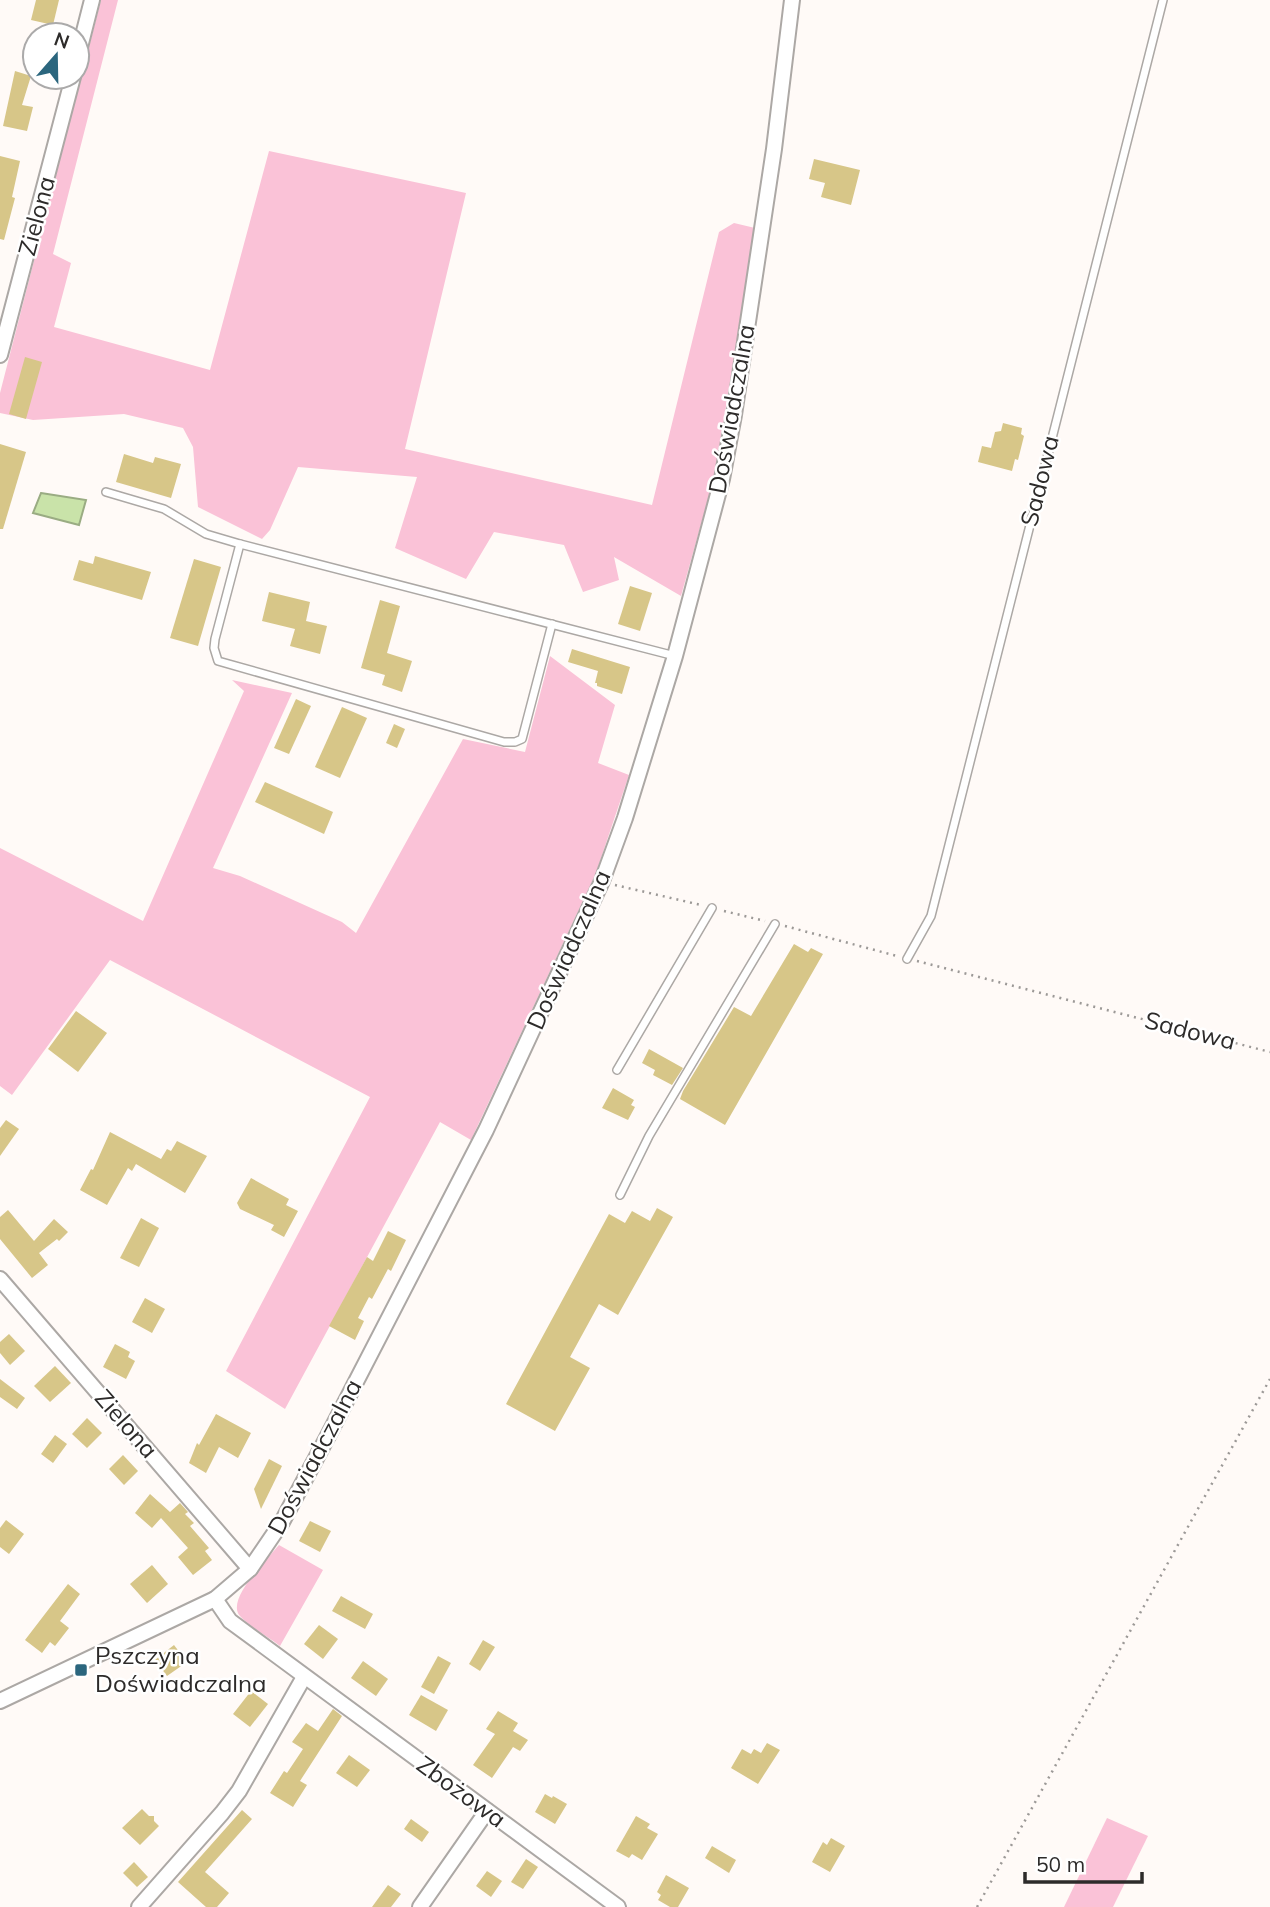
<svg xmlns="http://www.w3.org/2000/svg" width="1270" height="1907" font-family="Mulish,sans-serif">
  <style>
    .green { fill: #fac2d7 }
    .water { fill: #c9e3a9; stroke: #9aac83; stroke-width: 2 }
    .building { fill: #d7c688 }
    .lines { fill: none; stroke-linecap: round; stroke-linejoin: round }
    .lane-casing { stroke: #aca8a5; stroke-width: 10 }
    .street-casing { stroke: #aca8a5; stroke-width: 18 }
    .path { stroke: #9c9997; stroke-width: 2.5; stroke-dasharray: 2 5; stroke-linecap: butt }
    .lane { stroke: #fff; stroke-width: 7 }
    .street { stroke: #fff; stroke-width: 14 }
    .poi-dot { fill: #2b667e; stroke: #fff; stroke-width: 2.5 }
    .labels { text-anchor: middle; stroke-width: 5; stroke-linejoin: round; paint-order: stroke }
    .street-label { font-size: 24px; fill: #2d2b2a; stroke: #fff }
    .poi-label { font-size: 24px; fill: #2d2b2a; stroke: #fff; text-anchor: start }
  </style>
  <rect width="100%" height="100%" fill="#fffaf7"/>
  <!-- green -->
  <g class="green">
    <path d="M101,0H118L53,254L71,263L54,327L210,370L269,151L466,193L405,449L652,505L719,232L734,223L755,228L715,474L681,596L614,557L619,580L583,592L564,545L494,532L466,579L395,548L417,477L298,467L270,530L262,539L198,507L193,447L183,428L124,414L33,420L0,413V393Z"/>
    <path d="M550,656L615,705L598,763L629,775L596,873L471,1140L440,1122L285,1409L226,1371L370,1097L110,960L12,1095L0,1086V848L143,921L244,691L232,680L292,693L213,868L240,876L342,922L356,933L463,739L525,752Z"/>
    <path d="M279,1545L323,1570L280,1646C267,1636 251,1628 240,1616C225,1600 268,1558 279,1545Z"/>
    <path d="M1107,1818L1148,1836L1113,1907H1064Z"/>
  </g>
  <!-- water -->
  <path class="water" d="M41,493L86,500L79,525L33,513Z"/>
  <!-- building -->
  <g class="building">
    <path d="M36,0H59L53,25L31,20Z"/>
    <path d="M15,71L31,76L22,105L33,107L27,131L3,126Z"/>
    <path d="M0,156L20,161L12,197L15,198L4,240L0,239Z"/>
    <path d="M814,159L860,170L851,205L821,197L825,183L809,179Z"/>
    <path d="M25,357L42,362L26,419L9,414Z"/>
    <path d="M1003,423L1022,428L1021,434L1024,436L1018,460L1015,459L1012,471L978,462L982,446L991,448L995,432L1001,431Z"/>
    <path d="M0,444L26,452L3,529H0Z"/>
    <path d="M124,454L153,463L155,457L181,464L171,498L116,482Z"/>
    <path d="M95,556L151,572L142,600L73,580L79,560L93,564Z"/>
    <path d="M194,559L221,567L198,646L170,638Z"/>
    <path d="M630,586L652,593L640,631L618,624Z"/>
    <path d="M269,592L310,602L306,621L327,626L320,654L290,646L295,629L262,621Z"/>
    <path d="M380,600L400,606L387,653L412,661L402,692L382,685L385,675L361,668Z"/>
    <path d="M572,649L630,667L622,694L597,686V683H595L598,671L568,662Z"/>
    <path d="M296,699L311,706L289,754L274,748Z"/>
    <path d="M342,707L367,718L340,778L315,767Z"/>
    <path d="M394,724L405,729L397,748L386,743Z"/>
    <path d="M265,782L333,812L324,834L255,802Z"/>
    <path d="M794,944L808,952L811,948L823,954L725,1125L680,1099L683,1091L734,1007L751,1016Z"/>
    <path d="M76,1011L107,1033L78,1072L48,1049Z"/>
    <path d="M649,1049L683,1068L672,1085L653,1075L655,1070L642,1063Z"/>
    <path d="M613,1088L634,1100L631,1105L635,1107L628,1120L602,1108Z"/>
    <path d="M6,1120L19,1129L0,1156V1128Z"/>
    <path d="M110,1132L161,1159L167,1149L171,1151L177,1141L207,1156L185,1193L136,1164L132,1171L128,1168L107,1205L80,1190L91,1169L93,1170Z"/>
    <path d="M251,1178L289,1199L286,1205L298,1211L284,1237L271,1230L274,1225L240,1209L237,1203Z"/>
    <path d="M657,1208L673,1217L618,1315L599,1304L570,1357L590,1368L555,1431L506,1404L609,1214L625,1223L632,1211L650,1221Z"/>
    <path d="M8,1210L34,1241L54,1219L68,1232L59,1241L57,1239L39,1253L48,1265L32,1278L0,1239V1217Z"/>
    <path d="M141,1218L159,1228L139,1267L120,1258Z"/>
    <path d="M388,1231L406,1240L391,1271L388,1269L372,1299L369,1297L358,1318L364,1321L355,1340L329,1326L367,1257L373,1261Z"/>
    <path d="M145,1298L165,1309L152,1333L132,1322Z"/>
    <path d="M9,1334L25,1351L10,1365L0,1353V1342Z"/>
    <path d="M115,1344L130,1352L128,1357L135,1361L126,1379L103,1367Z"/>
    <path d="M55,1366L71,1383L50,1402L34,1386Z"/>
    <path d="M0,1379L25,1398L17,1409L0,1397Z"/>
    <path d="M216,1414L251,1433L238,1458L219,1447L206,1473L189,1463L197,1443L199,1445Z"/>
    <path d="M87,1418L102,1433L87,1448L72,1434Z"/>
    <path d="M55,1435L67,1444L53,1463L41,1454Z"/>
    <path d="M123,1455L138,1471L124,1485L109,1469Z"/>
    <path d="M269,1459L282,1466L261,1509L254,1489Z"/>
    <path d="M150,1494L170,1512L180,1503L188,1512L185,1514L194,1523L190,1526L209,1548L205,1551L212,1560L193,1575L178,1557L188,1548L161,1518L152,1528L135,1513Z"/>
    <path d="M6,1520L24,1534L9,1554L0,1547V1528Z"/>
    <path d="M310,1521L331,1531L320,1552L299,1541Z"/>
    <path d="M152,1565L168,1584L147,1603L130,1584Z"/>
    <path d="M68,1584L80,1594L60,1621L69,1628L55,1646L50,1642L42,1653L25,1640Z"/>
    <path d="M341,1596L373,1614L365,1629L332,1611Z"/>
    <path d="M319,1625L338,1639L323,1659L304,1644Z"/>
    <path d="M483,1640L495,1647L480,1671L469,1664Z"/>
    <path d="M174,1645L187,1662L167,1676L155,1660Z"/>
    <path d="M438,1656L451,1663L434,1694L421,1687Z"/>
    <path d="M363,1661L388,1679L376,1696L351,1678Z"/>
    <path d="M251,1691L268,1704L250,1727L233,1714Z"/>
    <path d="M421,1695L448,1710L436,1731L409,1715Z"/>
    <path d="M333,1709L342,1716L300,1781L307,1785L293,1807L270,1793L284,1771L287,1773L303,1749L292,1742L306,1723L318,1731Z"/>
    <path d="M498,1711L518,1723L513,1731L528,1740L520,1751L513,1747L492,1778L473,1765L495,1734L486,1729Z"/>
    <path d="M767,1743L780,1750L758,1784L731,1768L742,1749L751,1754L754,1749L761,1753Z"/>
    <path d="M349,1755L370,1770L357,1787L336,1773Z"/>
    <path d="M545,1794L552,1798L553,1796L567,1804L555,1824L535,1812Z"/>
    <path d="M142,1809L149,1816H154V1821L159,1826L140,1845L122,1828Z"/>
    <path d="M242,1810L252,1819L205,1872L229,1893L217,1907H206L178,1882Z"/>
    <path d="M636,1816L650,1824L647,1828L658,1834L642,1860L632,1854L629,1858L616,1851Z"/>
    <path d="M411,1819L429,1832L422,1842L404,1829Z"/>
    <path d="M831,1838L845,1846L830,1872L812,1862L823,1842L827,1845Z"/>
    <path d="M712,1846L736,1860L729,1873L705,1858Z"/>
    <path d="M526,1859L538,1867L523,1889L511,1882Z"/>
    <path d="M134,1862L148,1877L137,1887L123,1873Z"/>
    <path d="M487,1871L502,1881L491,1897L476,1886Z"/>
    <path d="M666,1875L689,1888L678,1907H670L658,1900L661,1895L657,1892Z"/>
    <path d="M388,1885L401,1894L391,1907H372Z"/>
  </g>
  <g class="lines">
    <!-- lane casing -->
    <g class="lane-casing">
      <g id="lane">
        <path d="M106,492L164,509L206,534L240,544L675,656"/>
        <path d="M240,544L215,639L214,648L218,661L504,742H515L522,739L552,624"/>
        <path d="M907,959L931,916L1163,0"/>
        <path d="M617,1070L712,908"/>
        <path d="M620,1195L649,1136L775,924"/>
      </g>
    </g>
    <!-- street casing -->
    <g class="street-casing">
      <g id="street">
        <path d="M77,59L92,0"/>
        <path d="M0,355L73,77"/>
        <path d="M0,1279L250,1569"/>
        <path d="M215,1599L230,1621L618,1907"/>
        <path d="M0,1701L215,1599L250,1569L282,1522L329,1434L486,1130L531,1033L602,881L625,818L675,656L722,479L734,415L774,149L792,0"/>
        <path d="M139,1907L222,1813L239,1791L304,1677"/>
        <path d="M420,1907L487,1811"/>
      </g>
    </g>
    <!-- path -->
    <g class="path">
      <path d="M615,885L701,905"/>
      <path d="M724,911L765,921"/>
      <path d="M785,926L897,956"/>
      <path d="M917,961L1270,1052"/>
      <path d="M977,1907L1270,1379"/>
    </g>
    <!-- lane -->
    <use href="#lane" class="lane"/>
    <!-- street -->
    <use href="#street" class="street"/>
  </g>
  <!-- markers -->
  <rect class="poi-dot" x="74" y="1663" width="14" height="14" rx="3.5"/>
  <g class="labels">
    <!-- street labels -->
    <g class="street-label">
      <text transform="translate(37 216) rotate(-75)" y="8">Zielona</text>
      <text transform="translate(732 409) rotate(-80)" y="8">Doświadczalna</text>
      <text transform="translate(1040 481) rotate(-76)" y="8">Sadowa</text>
      <text transform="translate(569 950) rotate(-66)" y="8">Doświadczalna</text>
      <text transform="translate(1190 1031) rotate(14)" y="8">Sadowa</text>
      <text transform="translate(126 1424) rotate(49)" y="8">Zielona</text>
      <text transform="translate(315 1457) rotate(-62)" y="8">Doświadczalna</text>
      <text transform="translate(461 1792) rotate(36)" y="8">Zbożowa</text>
    </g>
    <!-- poi labels -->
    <g class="poi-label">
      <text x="95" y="1664">Pszczyna<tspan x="95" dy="28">Doświadczalna</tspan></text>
    </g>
  </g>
  <!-- north arrow -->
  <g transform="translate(56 56) rotate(20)"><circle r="33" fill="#ffffff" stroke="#abaaaa" stroke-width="2"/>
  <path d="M0-5L12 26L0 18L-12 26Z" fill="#2b667e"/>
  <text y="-10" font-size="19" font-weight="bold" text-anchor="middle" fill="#2d2b2a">N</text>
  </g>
  <!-- scale -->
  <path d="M1025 1872v10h117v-10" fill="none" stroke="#2d2b2a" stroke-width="3.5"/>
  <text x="1036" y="1872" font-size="21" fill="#2d2b2a" stroke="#ffffff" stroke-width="5" paint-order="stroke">50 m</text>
</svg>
